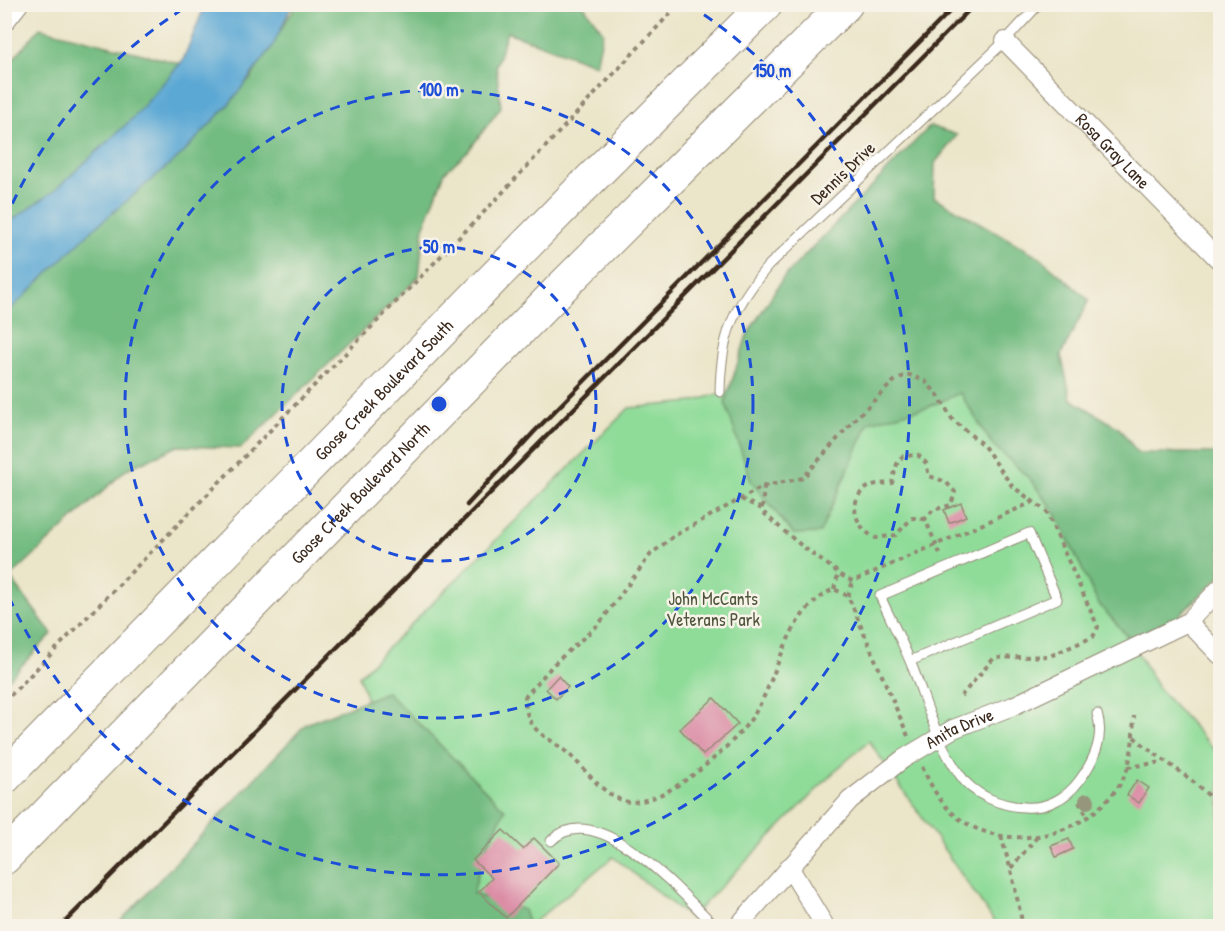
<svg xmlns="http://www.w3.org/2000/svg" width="1225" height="931" font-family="'Patrick Hand',sans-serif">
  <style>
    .green { fill: #8fdc99; stroke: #65835c; stroke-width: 1.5 }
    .forest { fill: #73bc81; stroke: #577350; stroke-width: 1.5 }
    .water { fill: #5ba8d4; stroke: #4b6979; stroke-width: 1.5 }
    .building { fill: #db8da6 }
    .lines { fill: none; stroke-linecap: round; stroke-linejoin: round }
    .lane-casing { stroke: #938874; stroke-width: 11 }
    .street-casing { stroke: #938874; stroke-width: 20 }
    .highway-casing { stroke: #938874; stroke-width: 35 }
    .path { stroke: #938874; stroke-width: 4; stroke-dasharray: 4.5 4.5; stroke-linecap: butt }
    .lane { stroke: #fff; stroke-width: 9 }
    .street { stroke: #fff; stroke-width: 18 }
    .highway { stroke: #fff; stroke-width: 33 }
    .rail { stroke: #3b2a1e; stroke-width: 4.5 }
    .tree { fill: #96967c }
    .ring { fill: none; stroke: #1d4ed8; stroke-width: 3; stroke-dasharray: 10 8 }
    .labels { text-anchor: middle; stroke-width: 5; stroke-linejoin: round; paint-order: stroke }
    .street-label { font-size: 18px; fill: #3b2a1e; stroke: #f7f3e8 }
    .park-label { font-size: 18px; fill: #50563d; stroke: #f7f3e8 }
    .centre { fill: #1d4ed8; stroke: #f7f3e8; stroke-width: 3 }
    .ring-label { font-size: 18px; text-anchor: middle; font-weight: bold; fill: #1d4ed8; stroke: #f7f3e8; stroke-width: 5; stroke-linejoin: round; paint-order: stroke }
  </style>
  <rect width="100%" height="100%" fill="#f7f3e8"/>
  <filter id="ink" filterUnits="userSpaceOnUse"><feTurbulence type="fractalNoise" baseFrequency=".0167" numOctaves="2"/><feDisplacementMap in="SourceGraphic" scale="12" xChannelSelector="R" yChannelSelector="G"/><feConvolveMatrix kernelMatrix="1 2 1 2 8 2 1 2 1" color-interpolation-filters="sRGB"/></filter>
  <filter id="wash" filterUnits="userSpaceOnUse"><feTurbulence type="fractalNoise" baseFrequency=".008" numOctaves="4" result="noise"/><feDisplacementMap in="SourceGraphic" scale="24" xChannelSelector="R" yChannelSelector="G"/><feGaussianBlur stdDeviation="1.35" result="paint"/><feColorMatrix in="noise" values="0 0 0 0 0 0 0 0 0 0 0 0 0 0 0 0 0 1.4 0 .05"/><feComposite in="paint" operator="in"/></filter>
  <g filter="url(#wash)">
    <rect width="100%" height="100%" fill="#ebe5c9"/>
    <!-- green -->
    <path class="green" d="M803,367L960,393L992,444L1030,479L1057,515L1098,603L1129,638L1158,688L1220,756V926H997L869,741L837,769L690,918L613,857L529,926H478L426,881L359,676L629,408L692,402Z"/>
    <!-- forest -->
    <g class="forest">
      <path d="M296,5H583L603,32L596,65L507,32L496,65L501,107L469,150L445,172L424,226L419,277L241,448L178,446L127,469L10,577L52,634L5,683V68L40,28L249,81Z"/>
      <path d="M930,126L957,135L935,163L934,197L1038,256L1089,300L1061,355L1071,399L1119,428L1138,453H1220V577L1174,620L1129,638L1098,603L1057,515L1030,479L992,444L960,393L928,407L869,422L820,533L793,534L751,481L725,402L747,335L783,278Z"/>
      <path d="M387,692L505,810L483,854L473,894L524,910L529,926H116L306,724Z"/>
    </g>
    <!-- water -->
    <path class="water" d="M205,5H292L273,46L231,102L183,153L89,233L5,315V225L54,191L134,117L183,60Z"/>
    <g id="blocks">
      <!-- building -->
      <g class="building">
        <path d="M961,503L966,516L949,523L944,510Z"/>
        <path d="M558,676L568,687L556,699L546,689Z"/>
        <path d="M714,698L738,724L703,755L680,729Z"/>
        <path d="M1137,780L1149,788L1139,803L1127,795Z"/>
        <path d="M503,830L523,849L534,838L559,863L506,918L479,892L492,878L473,860Z"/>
        <path d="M1069,839L1073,849L1056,857L1051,846Z"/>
      </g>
    </g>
  </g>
  <g filter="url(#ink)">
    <use href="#blocks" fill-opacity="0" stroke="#938874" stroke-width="1.5"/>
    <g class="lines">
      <!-- lane casing -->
      <g class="lane-casing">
        <g id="lane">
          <path d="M720,392C721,336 732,309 768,266L1005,41L1039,4"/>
          <path d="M910,661L1057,599L1029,533L880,596C891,620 904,645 914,671C927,705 938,745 960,775C973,795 1001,806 1024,807C1045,809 1066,799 1079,781C1094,761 1105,738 1097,714"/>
          <path d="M551,841C597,795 684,896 715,926"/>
        </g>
      </g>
      <!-- street casing -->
      <g class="street-casing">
        <g id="street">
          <path d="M4,23L19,4"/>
          <path id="s1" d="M1005,41L1220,261"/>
          <path d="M1188,622L1220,655"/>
          <path d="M789,867L825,926"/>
          <path id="s2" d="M738,926L850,800L903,759L953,729L1013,706L1188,622L1220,588"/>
        </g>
      </g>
      <!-- highway casing -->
      <g class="highway-casing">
        <g id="highway">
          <path id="s3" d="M4,778L578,192L766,4"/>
          <path id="s4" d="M4,858L565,284L846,4"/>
        </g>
      </g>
      <!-- path -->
      <g class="path">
        <path d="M764,486L762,509L765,514C786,533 802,547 825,563C836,570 840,576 853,581L1033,502"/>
        <path d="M741,499L762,509"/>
        <path d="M925,519L912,518L896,535L876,538C853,528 845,495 873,485C879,483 886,484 892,483L897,464L903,456L918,455L926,463L929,476L946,482L955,492L951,505L933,510L925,519L941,556"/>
        <path d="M834,589L838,575"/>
        <path d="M848,596L853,581"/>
        <path d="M4,702L489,207L679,4"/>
        <path d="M908,736L848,596L834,589C785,612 781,671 755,713C737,743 662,811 624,801C603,795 585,769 569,754C545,733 526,734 525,697L554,664L599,624L651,554L674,536L764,486L803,478L854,420L893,382L907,374L925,381L938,395L952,419L984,446L1012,486L1046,511L1098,627L1093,637L1050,656L994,658L961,696"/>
        <path d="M1134,737C1164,763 1194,777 1220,808"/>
        <path d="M922,767C928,779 934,792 943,803C979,848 1050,846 1093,813C1108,801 1123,785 1128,766C1133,749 1133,733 1134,716"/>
        <path d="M1128,767L1163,762"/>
        <path d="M1079,802L1088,817"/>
        <path d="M1001,836L1012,874L1023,926"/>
        <path d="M1011,868L1037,837"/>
      </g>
      <!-- lane -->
      <use href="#lane" class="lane"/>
      <!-- street -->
      <use href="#street" class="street"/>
      <!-- highway -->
      <use href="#highway" class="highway"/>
      <!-- rail -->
      <g class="rail">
        <path d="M467,505L534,432L957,4"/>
        <path d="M61,926L975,4"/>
      </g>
    </g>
    <!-- trees -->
    <circle class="tree" cx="1087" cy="801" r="8"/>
  </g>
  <!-- distance rings -->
  <g class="ring">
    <circle cx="439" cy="404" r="157"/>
    <circle cx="439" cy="404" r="314"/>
    <path d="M5 220A471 471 0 0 1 189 5M689 5A471 471 0 1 1 5 588"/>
  </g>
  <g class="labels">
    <!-- street labels -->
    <g class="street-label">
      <text dy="6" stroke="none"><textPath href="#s1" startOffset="154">Rosa Gray Lane</textPath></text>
      <text transform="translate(843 173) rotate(-44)" y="6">Dennis Drive</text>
      <text dy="6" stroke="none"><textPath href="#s3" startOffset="543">Goose Creek Boulevard South</textPath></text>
      <text dy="6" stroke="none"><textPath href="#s4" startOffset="510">Goose Creek Boulevard North</textPath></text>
      <text dy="6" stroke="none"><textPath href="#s2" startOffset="300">Anita Drive</textPath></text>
    </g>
    <!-- park labels -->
    <g class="park-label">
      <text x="713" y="605">John McCants<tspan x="713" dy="21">Veterans Park</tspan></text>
    </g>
  </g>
  <circle cx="439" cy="404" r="9" class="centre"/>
  <g class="ring-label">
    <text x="772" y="77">150 m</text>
    <text x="439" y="96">100 m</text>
    <text x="439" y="253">50 m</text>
  </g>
  <!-- margin -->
  <rect width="1225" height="931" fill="none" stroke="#f7f3e8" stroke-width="24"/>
</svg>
